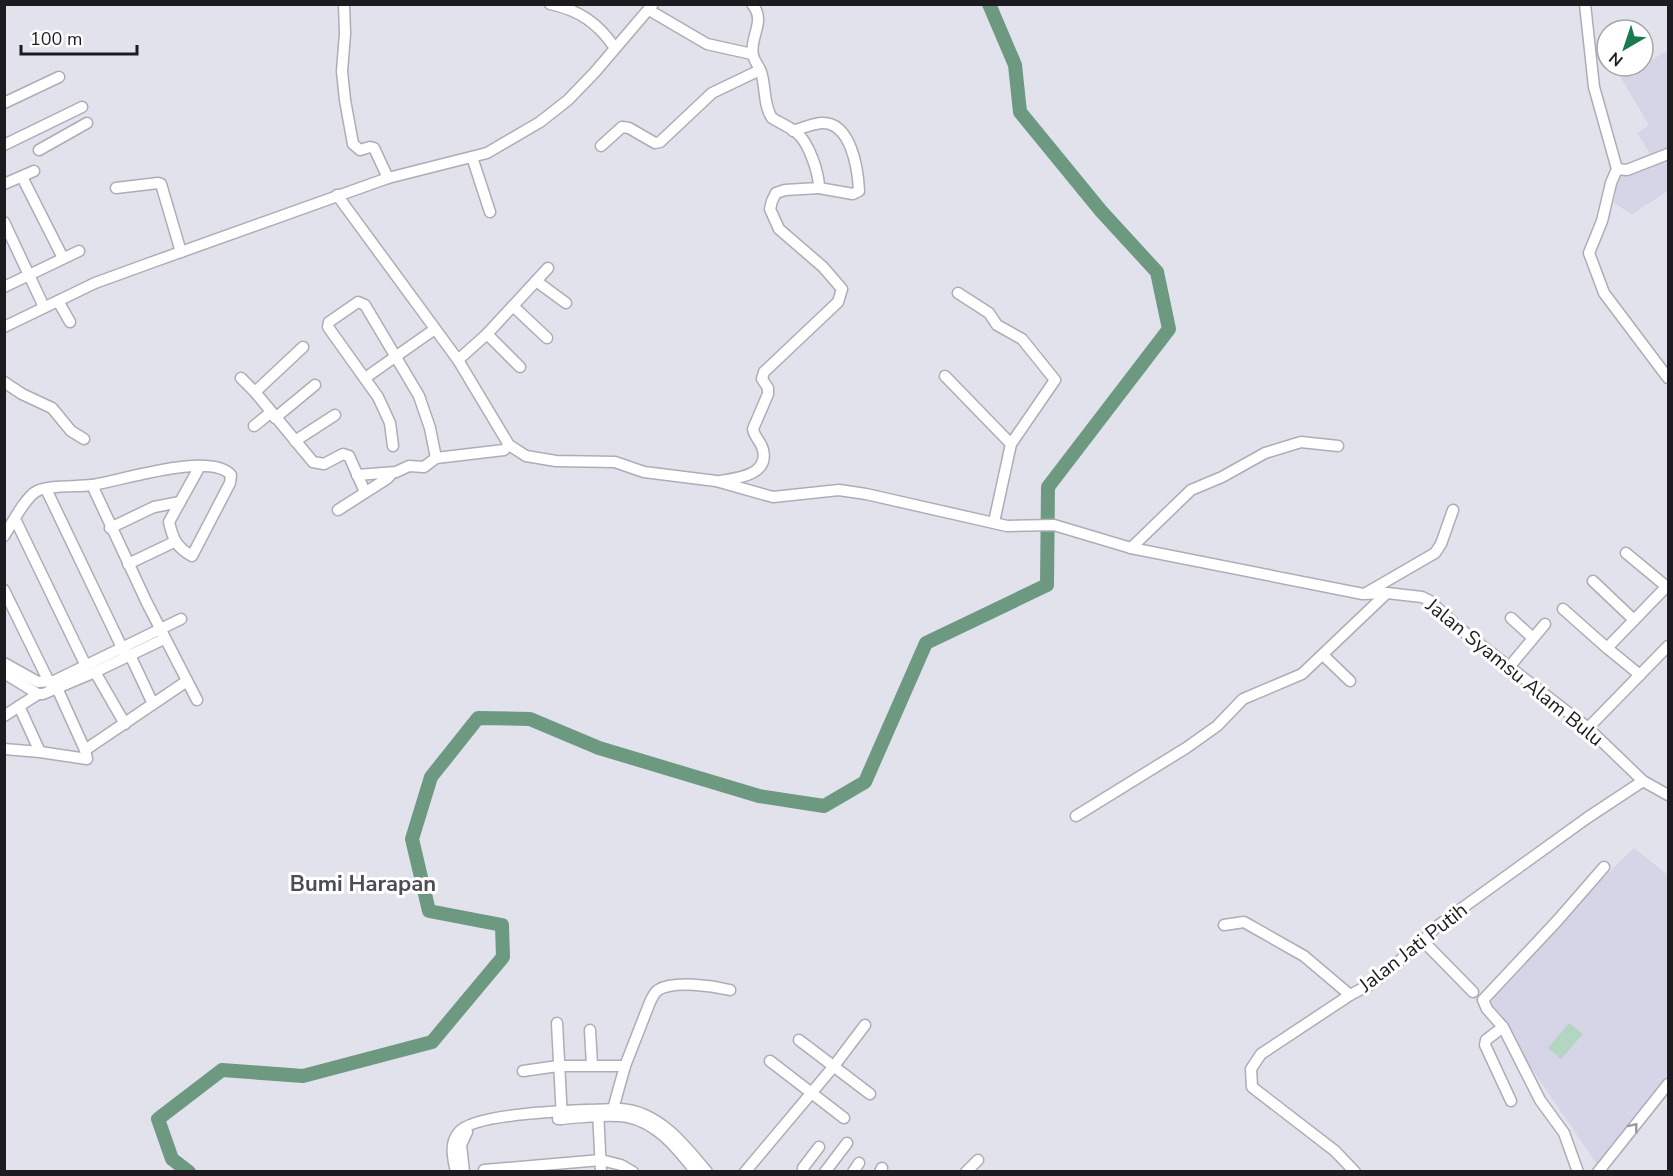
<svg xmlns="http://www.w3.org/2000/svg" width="1673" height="1176" font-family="'Nunito Sans',sans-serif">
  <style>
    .built { fill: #d5d5e7 }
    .green { fill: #b4d5c1 }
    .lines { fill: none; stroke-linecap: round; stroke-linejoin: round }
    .river { stroke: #6d9980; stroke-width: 14 }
    .minor-casing { stroke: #adadb8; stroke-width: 13 }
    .minor { stroke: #fff; stroke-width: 10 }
    .oneway { stroke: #99999b }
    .labels { text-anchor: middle; stroke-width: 6; stroke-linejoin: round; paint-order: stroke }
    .street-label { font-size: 20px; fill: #1c1c20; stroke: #fff }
    .quarter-label { font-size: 22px; font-weight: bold; fill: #4c4c55; stroke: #fff }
  </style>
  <rect width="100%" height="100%" fill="#e2e2ed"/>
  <!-- built -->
  <g class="built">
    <path d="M1668,50V191L1632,214L1614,203L1620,167L1650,153L1637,133L1649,125L1621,78Z"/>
    <path d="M1634,848L1668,875V1080L1599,1167L1484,999L1547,933Z"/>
  </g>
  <!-- green -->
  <path class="green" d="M1569,1023L1583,1034L1561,1059L1548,1048Z"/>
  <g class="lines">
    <!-- river -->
    <path class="river" d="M189,1172L172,1159L158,1119L222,1070L303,1076L432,1042L503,957L502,925L429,911L412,839L431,777L478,718L530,719L599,748L759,796L824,806L865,782L926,643L1047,585L1048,487L1169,329L1157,272L1101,211L1020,112L1015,65L989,4"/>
    <!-- minor casing -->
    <g class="minor-casing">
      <g id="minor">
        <path d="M344,4L345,34L342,71L345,100L353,144L360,150L370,147L374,148L388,178"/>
        <path d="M550,4C579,10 598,23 615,48"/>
        <path d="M1585,4L1594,87L1617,169L1611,183L1602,221L1589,253L1604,293L1668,378"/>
        <path d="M649,10L707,44L752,54"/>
        <path d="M4,103L59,77"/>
        <path d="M793,131C802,128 812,124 821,123C851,121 858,169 859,191L853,194L819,188"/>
        <path d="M4,145L82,107"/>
        <path d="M601,146L622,127L629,128L655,143L660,142L712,93L760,70"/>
        <path d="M39,150L87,123"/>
        <path d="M472,157L490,212"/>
        <path d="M1617,169L1627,170L1668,154"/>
        <path d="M22,177L63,258"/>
        <path d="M4,184L34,171"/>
        <path d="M116,188L158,183L161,184L181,252"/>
        <path d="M337,195L458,360L509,445L526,456L556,461L615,462L644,472L716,481L773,497L839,490L866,494L1007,526L1054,525L1131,548L1363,594L1387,593L1422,597L1430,601L1459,628L1588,728L1643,781L1668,795"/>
        <path d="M4,222L44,307"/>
        <path d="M536,281L566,303"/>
        <path d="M4,287L79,251"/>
        <path d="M958,293L989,313L997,325L1022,339L1055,380L1011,444L994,522"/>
        <path d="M58,301L70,322"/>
        <path d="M513,306L547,338"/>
        <path d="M4,327L95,283L150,263L388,178L487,153L540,122L568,100L595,72L653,4"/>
        <path d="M487,334L520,367"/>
        <path d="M458,360L487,334L548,268"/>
        <path d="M945,376L1011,444"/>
        <path d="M241,378L255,392L313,462L324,464L343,454L349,456L365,492"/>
        <path d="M365,378L435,329"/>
        <path d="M4,382L22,394L52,408L71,431L84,439"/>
        <path d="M255,392L303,347"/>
        <path d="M275,418L315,385"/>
        <path d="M254,426L270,413"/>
        <path d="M295,441L335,415"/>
        <path d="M393,446L390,423L378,397L328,327L329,322L358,302L365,305L419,396L430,428L436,458"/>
        <path d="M357,475L396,472L409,466L424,467L436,458L504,450L509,445"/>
        <path d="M720,481C738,478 769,475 763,450C761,441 754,437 753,429L768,394V388L762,379L764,372L838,302L842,289L823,267L779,229L770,209L772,201L776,193L785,190L819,188C819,173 809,143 797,133C790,127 780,123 772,118C763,105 766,86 761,72C759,66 754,61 753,55C749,37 767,21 752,4"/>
        <path d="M92,485L147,603L197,700"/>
        <path d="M46,489L126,656"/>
        <path d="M338,510L388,478L392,473"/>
        <path d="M15,519L86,666"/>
        <path d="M110,528L154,507L180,502"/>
        <path d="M4,536C11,525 26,496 37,491C50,485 76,487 92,485C120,481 210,451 231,475L230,483L192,556C176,547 173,539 169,522L200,466"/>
        <path d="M1131,548L1191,490L1222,477L1265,453L1301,442L1338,446"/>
        <path d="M1626,553L1667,587"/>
        <path d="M128,564L174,542"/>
        <path d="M1593,581L1634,620"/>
        <path d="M4,590L49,682"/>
        <path d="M1366,593L1435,553L1441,544L1453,510"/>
        <path d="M1563,609L1607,648"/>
        <path d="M1511,618L1533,638"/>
        <path d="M130,655L153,704"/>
        <path d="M1323,655L1350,681"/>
        <path d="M4,663L38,682L54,681L181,619"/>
        <path d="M1510,666L1545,624"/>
        <path d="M95,672L125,724"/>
        <path d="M4,673L38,694H43L95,672L164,639"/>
        <path d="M1640,675L1607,648L1668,585"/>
        <path d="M19,706L40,752"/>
        <path d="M4,716L38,694"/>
        <path d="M1588,728L1668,646"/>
        <path d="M4,749L40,752L87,759L85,750L57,688"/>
        <path d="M85,750L187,681"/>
        <path d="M1076,816L1186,748L1217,726L1243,699L1302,674L1387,593"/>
        <path d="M1224,925L1244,922L1304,956L1350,995"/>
        <path d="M1423,941L1473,992"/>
        <path d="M557,1023L562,1119"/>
        <path d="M1503,1027L1486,1040L1485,1045L1511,1101"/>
        <path d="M590,1030L592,1065"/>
        <path d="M799,1040L870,1094"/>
        <path d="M770,1061L844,1118"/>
        <path d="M523,1071L558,1066H625"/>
        <path d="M613,1109L625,1066L650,1002C652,998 654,993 658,990C674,980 713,986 730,990"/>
        <path d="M598,1110L601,1172"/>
        <path d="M558,1119C580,1118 606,1113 628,1117C658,1123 678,1150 696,1172"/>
        <path d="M484,1170L601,1160L621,1165L633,1172"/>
        <path d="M456,1172C453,1158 449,1143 459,1132C476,1111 591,1110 621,1109C658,1111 685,1145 707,1172"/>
        <path d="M464,1172L461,1145L467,1132"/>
        <path d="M745,1172L834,1066L865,1025"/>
        <path d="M803,1172V1168L819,1147"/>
        <path d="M825,1172L847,1143"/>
        <path d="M853,1172L859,1163"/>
        <path d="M880,1172L882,1168"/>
        <path d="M966,1172L978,1160"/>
        <path d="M1355,1172L1335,1151L1252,1087L1251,1069L1261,1054L1350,995L1373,983L1423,941L1436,927L1587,818L1643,781"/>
        <path d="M1578,1172L1564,1133L1540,1100L1503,1027L1487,1009L1483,1000L1557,921L1604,867"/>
        <path d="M1598,1172L1668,1084"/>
      </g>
    </g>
    <!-- minor -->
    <use href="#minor" class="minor"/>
  </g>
  <!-- one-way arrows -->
  <defs><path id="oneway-chevron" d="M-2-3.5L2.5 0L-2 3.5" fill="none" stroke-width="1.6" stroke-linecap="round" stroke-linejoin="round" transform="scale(1.5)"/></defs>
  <use class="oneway" href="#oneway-chevron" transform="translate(1634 1127) rotate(-52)"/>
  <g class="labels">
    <!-- street labels -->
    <g class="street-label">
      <text transform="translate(1515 672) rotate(39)" y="7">Jalan Syamsu Alam Bulu</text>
      <text transform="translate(1413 947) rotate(-38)" y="7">Jalan Jati Putih</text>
    </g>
    <!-- quarter labels -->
    <g class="quarter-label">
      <text x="363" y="891">Bumi Harapan</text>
    </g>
  </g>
  <!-- border -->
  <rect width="1673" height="1176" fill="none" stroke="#1c1c20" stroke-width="12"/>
  <!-- north arrow -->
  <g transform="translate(1625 48) rotate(219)"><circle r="28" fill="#ffffff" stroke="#a4a4a6" stroke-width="1.5"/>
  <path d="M0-4.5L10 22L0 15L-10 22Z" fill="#1b794f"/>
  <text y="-9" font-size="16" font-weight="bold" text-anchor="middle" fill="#1c1c20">N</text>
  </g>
  <!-- scale -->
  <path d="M21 45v9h116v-9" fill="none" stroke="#1c1c20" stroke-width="3"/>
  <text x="30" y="45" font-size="18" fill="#1c1c20" stroke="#ffffff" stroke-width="4.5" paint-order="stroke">100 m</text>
</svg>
